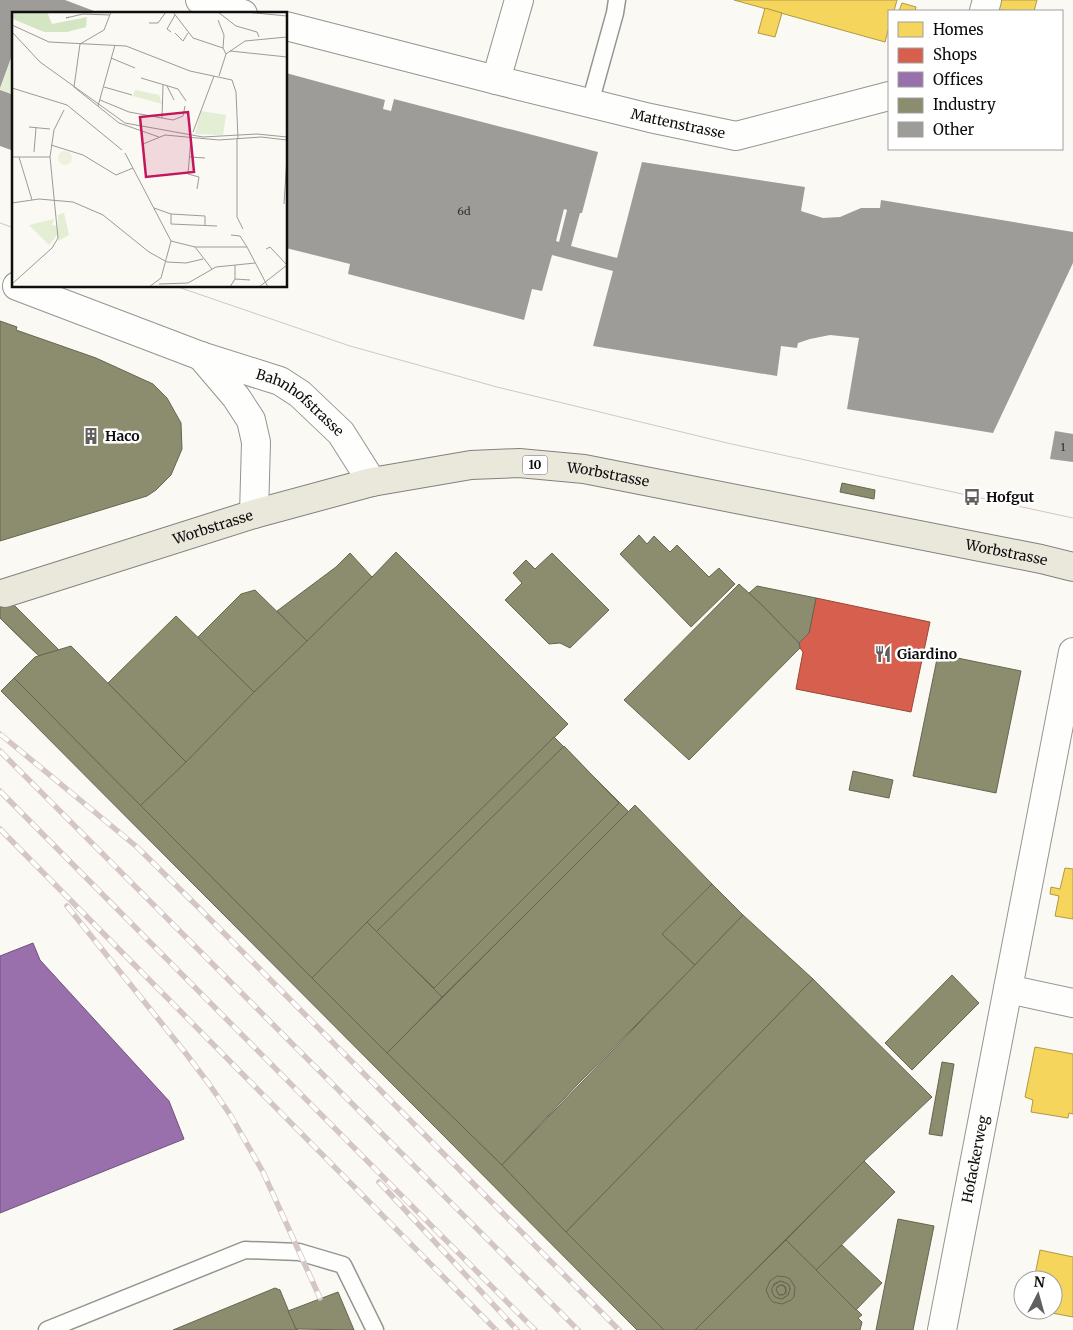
<svg xmlns="http://www.w3.org/2000/svg" width="1073" height="1330" font-family="Merriweather,serif">
  <style>
    .green { fill: #e3eed5 }
    .homes { fill: #f6d55c; stroke: #b09945 }
    .shops { fill: #d6604d; stroke: #9a473a }
    .offices { fill: #9970ab; stroke: #6f537c }
    .industry { fill: #8c8c6e; stroke: #666651; fill-rule: evenodd }
    .building { fill: #9e9c98; fill-rule: evenodd }
    .lines { fill: none; stroke-linecap: round; stroke-linejoin: round }
    .service-casing { stroke: #949491; stroke-width: 19 }
    .minor-casing { stroke: #949491; stroke-width: 30 }
    .tertiary-casing { stroke: #949491; stroke-width: 30 }
    .primary-casing { stroke: #82817e; stroke-width: 30 }
    .service { stroke: #fefefd; stroke-width: 16 }
    .minor { stroke: #fefefd; stroke-width: 28 }
    .tertiary { stroke: #fefefd; stroke-width: 28 }
    .primary { stroke: #eae7db; stroke-width: 28 }
    .tram { stroke: #d5c6c6; stroke-width: 1 }
    .rail-casing { stroke: #d5c6c6; stroke-width: 5.5 }
    .rail { stroke: #fff; stroke-width: 4; stroke-dasharray: 11; stroke-linecap: butt }
    .labels { text-anchor: middle; stroke-width: 5; stroke-linejoin: round; paint-order: stroke }
    .number-label { font-size: 11px; fill: #323230 }
    .shield { fill: #fff; stroke: #565656; stroke-width: 1 }
    .shield-label { font-size: 12px; font-weight: bold; fill: #0e0e0e }
    .street-label { font-size: 14px; fill: #0e0e0e; stroke: #fff }
    .poi-label { font-size: 14px; font-weight: bold; fill: #0e0e0e; stroke: #fff; text-anchor: start }
    .inset-road { fill: none; stroke: #9c9b97; stroke-width: 1 }
    .view { fill: #c2185b; fill-opacity: 0.15; stroke: #c2185b; stroke-width: 2.5 }
    .inset-edge { fill: none; stroke: #0e0e0e; stroke-width: 2.5 }
  </style>
  <rect width="100%" height="100%" fill="#faf9f3"/>
  <!-- green -->
  <path class="green" d="M14,50V95L0,90V89Z"/>
  <!-- homes -->
  <g class="homes">
    <path d="M734,0H897L894,11H889V27L885,42Z"/>
    <path d="M1001,0H1037L1034,11L998,10Z"/>
    <path d="M902,3L916,7L915,11H899Z"/>
    <path d="M765,8L782,13L775,37L758,33Z"/>
    <path d="M1065,868L1073,869V919L1055,916L1059,896L1050,894L1051,887L1060,889Z"/>
    <path d="M1035,1047L1073,1054V1114L1069,1113L1068,1118L1031,1112L1033,1100L1025,1097Z"/>
    <path d="M1040,1250L1073,1257V1317L1052,1313L1054,1306L1053,1280H1034Z"/>
  </g>
  <!-- shops -->
  <path class="shops" d="M816,598L930,622L911,712L796,689L803,652L800,648L799,643L809,633Z"/>
  <!-- offices -->
  <path class="offices" d="M33,943L40,960L169,1101L184,1139L0,1213V956Z"/>
  <!-- industry -->
  <g class="industry">
    <path d="M0,321L17,327L16,330L96,358L153,384L167,398L181,423L182,449L171,475L156,490L147,496L0,541Z"/>
    <path d="M842,483L875,490L874,499L840,492Z"/>
    <path d="M639,535L647,544L654,536L670,552L677,545L709,577L719,568L735,584L691,627L620,554Z"/>
    <path d="M396,552L568,724L312,978L140,806L254,692L372,577Z"/>
    <path d="M350,553L372,577L307,641L277,611L336,567Z"/>
    <path d="M552,553L609,610L570,648L560,643L549,644L505,600L522,583L513,573L526,560L535,569Z"/>
    <path d="M739,584L763,606L799,643L800,648L689,760L624,700Z"/>
    <path d="M757,586L816,598L809,633L799,643L763,606L749,593Z"/>
    <path d="M255,590L307,641L254,692L197,638L241,594Z"/>
    <path d="M0,591L59,650L39,656L0,618Z"/>
    <path d="M0,591L59,650L39,656L0,618Z"/>
    <path d="M176,616L254,692L186,762L108,683Z"/>
    <path d="M71,646L186,762L140,806L14,678L35,657Z"/>
    <path d="M938,654L1021,671L996,793L913,776Z"/>
    <path d="M14,678L312,978L502,1165L566,1232L664,1330H637L1,691Z"/>
    <path d="M554,737L629,812L442,997L367,922Z"/>
    <path d="M564,746L619,803L434,988L376,932Z"/>
    <path d="M853,771L893,780L889,798L849,790Z"/>
    <path d="M635,805L712,884L662,934L695,965L578,1084L502,1165L387,1053Z"/>
    <path d="M712,884L743,915L695,965L662,934Z"/>
    <path d="M743,915L813,979L566,1232L502,1165Z"/>
    <path d="M367,922L442,997L387,1053L312,978Z"/>
    <path d="M952,975L979,1003L912,1070L885,1043Z"/>
    <path d="M813,979L932,1097L864,1161L695,1330H664L566,1232Z"/>
    <path d="M942,1062L954,1064L942,1136L929,1134Z"/>
    <path d="M864,1161L895,1192L816,1270L786,1240Z"/>
    <path d="M898,1219L934,1226L913,1330H876Z"/>
    <path d="M786,1240L862,1315L858,1318L862,1322L860,1330H695Z"/>
    <path d="M842,1245L882,1283L856,1310L816,1270Z"/>
    <path d="M777,1276L786,1277L790,1279L795,1287L794,1297L791,1300L782,1304L773,1302L770,1299L766,1290L770,1281ZM780,1285H783L786,1287V1293L783,1295H779L776,1290L777,1287Z"/>
    <path d="M780,1281L786,1283L789,1285L790,1289L788,1295L782,1299L775,1297L772,1291L774,1284ZM780,1285H783L786,1290L785,1293L783,1295H779L776,1290L777,1287Z"/>
    <path d="M780,1281L786,1283L789,1285L790,1289L788,1295L782,1299L775,1297L772,1292V1288L774,1285ZM780,1285H783L786,1287V1293L783,1295H779L776,1290L777,1287Z"/>
    <path d="M275,1288L280,1290L296,1329H297L298,1330H173Z"/>
    <path d="M338,1292L354,1330L296,1329L288,1311Z"/>
  </g>
  <!-- building -->
  <g class="building">
    <path d="M0,0H65L102,14H14V50L0,88Z"/>
    <path d="M286,73L385,100L383,109L391,111L394,99L598,152L582,213H580L571,246L617,258L642,162L805,187L801,211L823,218L840,217L861,208H880L881,200L1073,232V263L993,433L847,409L859,338L830,335L810,339L798,343L797,348L781,346L777,376L593,346L613,271L552,255L542,291L532,289L524,320L348,274L350,264L286,248ZM564,209L567,210L559,242L556,241Z"/>
    <path d="M0,90L14,95V151L0,146Z"/>
    <path d="M1055,431L1073,434V462L1050,459Z"/>
  </g>
  <g class="lines">
    <!-- service casing -->
    <g class="service-casing">
      <g id="service">
        <path d="M590,103L615,13L617,0"/>
        <path d="M47,1330L245,1250L299,1252L343,1265L375,1330"/>
      </g>
    </g>
    <!-- minor casing -->
    <g class="minor-casing">
      <g id="minor">
        <path d="M200,0L243,14"/>
        <path d="M984,11L987,0"/>
        <path id="s1" d="M286,26L496,80L650,118L736,136L889,96"/>
        <path d="M496,80L519,0"/>
        <path d="M1008,989L1073,1003"/>
        <path id="s2" d="M942,1330L1073,652"/>
      </g>
    </g>
    <!-- tertiary casing -->
    <g class="tertiary-casing">
      <g id="tertiary">
        <path id="s3" d="M17,286L201,356L280,381L300,394L341,433L372,482"/>
        <path d="M201,356L236,397L251,420L256,442L254,514"/>
      </g>
    </g>
    <!-- primary casing -->
    <g class="primary-casing">
      <g id="primary">
        <path id="s4" d="M5,593L254,514L372,482L471,465L519,463L584,469L1041,559L1073,567"/>
      </g>
    </g>
    <!-- service -->
    <use href="#service" class="service"/>
    <!-- minor -->
    <use href="#minor" class="minor"/>
    <!-- tertiary -->
    <use href="#tertiary" class="tertiary"/>
    <!-- primary -->
    <use href="#primary" class="primary"/>
    <!-- tram -->
    <g class="tram">
      <path d="M0,223L14,228"/>
      <path d="M175,286L350,346L497,387L727,443L1073,518"/>
    </g>
    <!-- rail casing -->
    <g class="rail-casing">
      <g id="rail">
        <path d="M0,734L137,847L197,906L619,1330"/>
        <path d="M0,751L578,1330"/>
        <path d="M0,791L535,1330"/>
        <path d="M0,829L496,1330"/>
        <path d="M67,906L184,1051L209,1084L231,1116L263,1172L320,1298"/>
        <path d="M379,1182L517,1330"/>
      </g>
    </g>
    <!-- rail -->
    <use href="#rail" class="rail"/>
  </g>
  <!-- icons -->
  <defs>
    <g id="building-bare" transform="scale(1.35)"><path d="M-4-6H4V6H1V3H-1V6H-4ZM-2.5-4.3h1.7v1.8h-1.7ZM.8-4.3h1.7v1.8H.8ZM-2.5-1h1.7V.8h-1.7ZM.8-1h1.7V.8H.8Z" fill="#61605e" stroke="#fff" stroke-width="2.5" paint-order="stroke"/></g>
    <g id="bus-bare" transform="scale(1.35)"><path d="M-5-6H5V4H4V6H2V4H-2V6H-4V4H-5ZM-3.5-4V0h7V-4ZM-3.5 1.2v1.5H-2V1.2ZM2 1.2v1.5H3.5V1.2Z" fill="#61605e" stroke="#fff" stroke-width="2.5" paint-order="stroke"/></g>
    <g id="restaurant-bare" transform="scale(1.35)"><path d="M-5-6h1v4h1v-4h1v4h1v-4h1v5L-1.5 .5V6h-2V.5L-5-1ZM5-6V6H3V1.5H1.5Q1.5-4 5-6Z" fill="#61605e" stroke="#fff" stroke-width="2.5" paint-order="stroke"/></g>
  </defs>
  <g fill-rule="evenodd">
    <use href="#building-bare" x="91" y="436"/>
    <use href="#bus-bare" x="972" y="497"/>
    <use href="#restaurant-bare" x="883" y="654"/>
  </g>
  <g class="labels">
    <!-- number labels -->
    <g class="number-label">
      <text x="464" y="215">6d</text>
      <text x="1063" y="451">1</text>
    </g>
    <!-- shield labels -->
    <rect class="shield" x="522.5" y="455.5" width="25" height="19" rx="4"/>
    <g class="shield-label">
      <text x="535" y="469">10</text>
    </g>
    <!-- street labels -->
    <g class="street-label">
      <text dy="5" stroke="none"><textPath href="#s1" startOffset="404">Mattenstrasse</textPath></text>
      <text dy="5" stroke="none"><textPath href="#s3" startOffset="308">Bahnhofstrasse</textPath></text>
      <text dy="5" stroke="none"><textPath href="#s4" startOffset="622">Worbstrasse</textPath></text>
      <text dy="5" stroke="none"><textPath href="#s4" startOffset="218">Worbstrasse</textPath></text>
      <text dy="5" stroke="none"><textPath href="#s4" startOffset="1028">Worbstrasse</textPath></text>
      <text dy="5" stroke="none"><textPath href="#s2" startOffset="174">Hofackerweg</textPath></text>
    </g>
    <!-- poi labels -->
    <g class="poi-label">
      <text x="105" y="441">Haco</text>
      <text x="986" y="502">Hofgut</text>
      <text x="897" y="659">Giardino</text>
    </g>
  </g>
  <!-- overview -->
  <g transform="translate(12 12)">
    <rect width="275" height="275" fill="#faf9f3"/>
    <path d="M123,78L147,83L150,92L121,84ZM189,99L214,103L211,123L183,122ZM52,201L57,223L46,229V203ZM42,207L40,213L45,214V223L37,233L17,213Z" fill="#e3eed5"/>
    <path d="M0,0H35L40,12L75,5L74,15L55,20H32L1,7L0,10Z" fill="#d4e5c4"/>
    <path d="M46 146a7 7 0 1 1 14 0a7 7 0 1 1-14 0Z" fill="#edf2de"/>
    <path class="inset-road" d="M161,0L181,26L211,36L214,42L207,64M206,0L224,14L245,20L247,25M233,0L275,4M57,5L54,6L71,2L98,3M206,8L212,23L211,36M137,11H146L154,0M0,13L37,30L114,34L178,59L220,68L224,80L226,127M0,20L28,50L113,111L191,125L245,122L275,125M159,20L155,17L163,3M163,21L171,29L176,21M68,32L62,75L107,111L147,125M68,32L92,18L99,0M218,39L275,45M214,42L233,29L275,25M99,46L123,56M129,66L166,77L174,89M155,74L162,88M92,75L120,83M0,76L55,93L110,138M88,88L117,100L161,108L171,104L173,94M86,94L103,33M150,106L151,73M17,115L38,117M181,120L202,64M179,126L176,162L187,165L185,177M225,127V205L231,217M131,132L153,123L207,128L249,125L275,128M39,133L71,143L104,163L121,156M22,140L24,116M113,141L159,229M0,145H38M7,145L20,188M178,145L193,146M0,191L27,187L61,190L91,203L137,240L155,250L174,251L191,247M272,192L275,145M142,196L159,202L193,204V213M159,202V212L205,214M219,223L228,224L235,235M159,229L183,235H235L256,275M183,235L200,257M254,237L258,235L275,253M223,267L238,268M0,272L40,236L46,226L38,145L42,118L52,98M147,272L176,271L204,255L243,251M137,275L149,266L159,229M218,275L223,267V253M247,275L275,253"/>
    <path class="view" d="M176,100L182,160L134,165L128,105Z"/>
    <rect width="275" height="275" class="inset-edge"/>
  </g>
  <!-- legend -->
  <rect x="888" y="10" width="175" height="140" fill="#ffffff" stroke="#9f9f9f"/>
  <rect x="898" y="22" width="25" height="15" fill="#f6d55c" stroke="#9f9f9f"/>
  <text x="933" y="35" font-size="15" fill="#0e0e0e">Homes</text>
  <rect x="898" y="48" width="25" height="15" fill="#d6604d" stroke="#9f9f9f"/>
  <text x="933" y="60" font-size="15" fill="#0e0e0e">Shops</text>
  <rect x="898" y="72" width="25" height="15" fill="#9970ab" stroke="#9f9f9f"/>
  <text x="933" y="85" font-size="15" fill="#0e0e0e">Offices</text>
  <rect x="898" y="98" width="25" height="15" fill="#8c8c6e" stroke="#9f9f9f"/>
  <text x="933" y="110" font-size="15" fill="#0e0e0e">Industry</text>
  <rect x="898" y="122" width="25" height="15" fill="#9e9c98" stroke="#9f9f9f"/>
  <text x="933" y="135" font-size="15" fill="#0e0e0e">Other</text>
  <!-- north arrow -->
  <g transform="translate(1038 1295) rotate(6)"><circle r="24" fill="#ffffff" stroke="#9f9f9f"/>
  <path d="M0-4L9 19L0 12L-9 19Z" fill="#61605e"/>
  <text y="-8" font-size="14" font-weight="bold" text-anchor="middle" fill="#0e0e0e">N</text>
  </g>
</svg>
